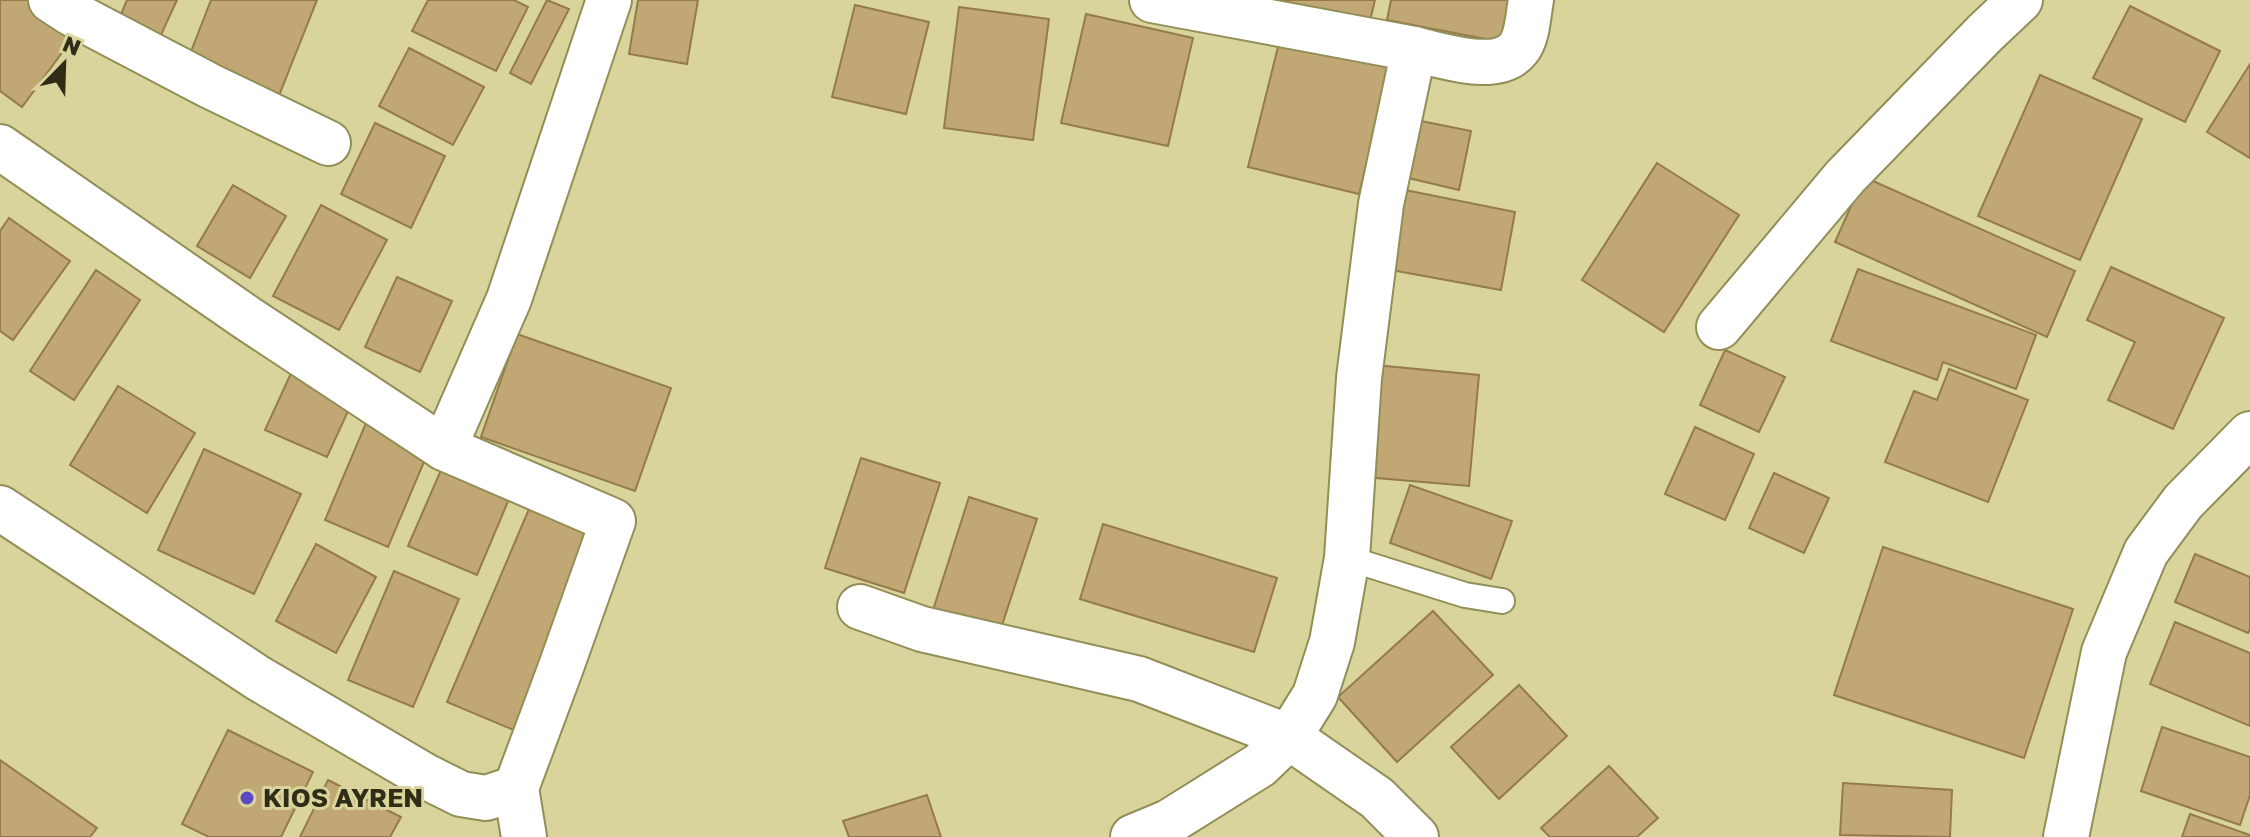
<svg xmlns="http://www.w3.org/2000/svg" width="2250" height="837" font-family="'Golos Text',sans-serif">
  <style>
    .building { fill: #c0a773; stroke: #947b49; stroke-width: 2 }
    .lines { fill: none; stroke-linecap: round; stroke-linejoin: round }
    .service-casing { stroke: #928e57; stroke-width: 28 }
    .minor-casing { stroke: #928e57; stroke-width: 48 }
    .service { stroke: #fff; stroke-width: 24 }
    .minor { stroke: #fff; stroke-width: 44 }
    .poi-dot { fill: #5b49c1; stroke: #d8d49b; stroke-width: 3 }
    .labels { text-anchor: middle; stroke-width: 6; stroke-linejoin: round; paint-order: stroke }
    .poi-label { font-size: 26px; font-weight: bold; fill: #2f2d16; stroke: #d8d49b; text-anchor: start }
  </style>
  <rect width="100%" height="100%" fill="#d8d49b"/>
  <!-- building -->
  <g class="building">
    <path d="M0,0H27L75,35L22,107L0,91Z"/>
    <path d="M127,0H177L160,37L119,19Z"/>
    <path d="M211,0H317L276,103L185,67Z"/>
    <path d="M428,0H514L528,7L496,71L412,31Z"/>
    <path d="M547,0L569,9L531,84L510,73Z"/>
    <path d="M638,0H698L687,64L629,54Z"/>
    <path d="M1283,0H1375L1369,25L1282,3Z"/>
    <path d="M1391,0H1509L1501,42L1387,20Z"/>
    <path d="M855,5L929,22L906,114L832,97Z"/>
    <path d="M2130,6L2220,51L2185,122L2093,78Z"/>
    <path d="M959,7L1049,19L1033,140L944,128Z"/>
    <path d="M1086,14L1193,38L1168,146L1061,123Z"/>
    <path d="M1280,39L1391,67L1359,194L1248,167Z"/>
    <path d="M409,48L484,87L453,145L379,106Z"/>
    <path d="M2250,64V158L2207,132Z"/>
    <path d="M2040,75L2142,119L2080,260L1978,216Z"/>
    <path d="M1416,120L1471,131L1459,190L1404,177Z"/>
    <path d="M375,123L445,156L411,228L341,194Z"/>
    <path d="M1657,163L1739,215L1664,332L1582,280Z"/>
    <path d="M1864,177L2075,271L2047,337L1835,242Z"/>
    <path d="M233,185L286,216L250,278L197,246Z"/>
    <path d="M1395,188L1515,212L1501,290L1380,268Z"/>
    <path d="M321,205L387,240L339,330L273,296Z"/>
    <path d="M9,218L70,261L13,340L0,331V231Z"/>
    <path d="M2111,267L2224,318L2173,429L2108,400L2135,342L2087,320Z"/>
    <path d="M1858,269L2036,335L2016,389L1943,362L1937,380L1831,341Z"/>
    <path d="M96,270L140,300L74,400L30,371Z"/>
    <path d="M397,277L452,301L420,372L365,347Z"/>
    <path d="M517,334L671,388L635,491L481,437Z"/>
    <path d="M1725,350L1785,377L1759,432L1700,405Z"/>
    <path d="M1375,365L1479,375L1469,486L1365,477Z"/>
    <path d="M1949,369L2028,400L1988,502L1885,462L1914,391L1937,400Z"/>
    <path d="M292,371L354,398L327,457L265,430Z"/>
    <path d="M118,386L195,433L147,513L70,465Z"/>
    <path d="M366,423L429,450L388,547L325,520Z"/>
    <path d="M1695,427L1754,454L1725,520L1665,494Z"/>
    <path d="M204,449L301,494L254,594L158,550Z"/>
    <path d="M861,458L940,483L904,593L825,568Z"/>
    <path d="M444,463L512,492L477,575L408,546Z"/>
    <path d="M1774,473L1829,498L1804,553L1749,528Z"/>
    <path d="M1410,485L1512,521L1491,579L1390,543Z"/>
    <path d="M969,497L1037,519L1000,631L933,610Z"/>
    <path d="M529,509L605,541L523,734L447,702Z"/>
    <path d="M1103,524L1277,578L1254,652L1080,599Z"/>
    <path d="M316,544L376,577L336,653L276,621Z"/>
    <path d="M1883,547L2073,609L2024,758L1834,695Z"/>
    <path d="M2195,554L2250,577V629L2248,633L2175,602Z"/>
    <path d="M394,571L459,599L413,707L348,680Z"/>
    <path d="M1433,611L1493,675L1397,762L1338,697Z"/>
    <path d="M2175,622L2250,653V726L2150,684Z"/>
    <path d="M1519,685L1567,736L1499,799L1451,747Z"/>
    <path d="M2162,727L2250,757V795L2240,825L2141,791Z"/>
    <path d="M228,730L313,772L281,837H209L182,824Z"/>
    <path d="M0,760L97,828L90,837H0Z"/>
    <path d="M1609,766L1658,818L1637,837H1550L1541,828Z"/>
    <path d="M328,780L401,817L390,837H300Z"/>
    <path d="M1843,783L1952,790L1950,837L1840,835Z"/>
    <path d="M927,795L941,837H849L843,821Z"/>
    <path d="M2190,814L2250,835V837H2182Z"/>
  </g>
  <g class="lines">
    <!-- service casing -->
    <g class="service-casing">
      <path id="service" d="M1347,558L1465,595L1502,601"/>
    </g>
    <!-- minor casing -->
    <g class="minor-casing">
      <g id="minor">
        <path d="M51,0L71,13L210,86L328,143"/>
        <path d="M1152,0L1414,49"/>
        <path d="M0,147L247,318L444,448L613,521L561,667L516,788L486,798L461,794L425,776L258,678L0,508"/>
        <path d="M1719,327L1845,177L1985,33L2020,0"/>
        <path d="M444,448L509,299L609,0"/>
        <path d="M860,607L922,629L1139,679L1289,737L1377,798L1416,837"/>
        <path d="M516,788L524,837"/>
        <path d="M1133,837L1169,822L1260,765L1289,737L1315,695L1332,642L1347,558L1359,378L1381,204L1414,49C1441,55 1497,75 1518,49C1528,37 1528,15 1531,0"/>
        <path d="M2066,837L2104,652L2146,552L2183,502L2250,434"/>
      </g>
    </g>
    <!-- service -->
    <use href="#service" class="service"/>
    <!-- minor -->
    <use href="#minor" class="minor"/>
  </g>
  <!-- markers -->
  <circle class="poi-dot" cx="247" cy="798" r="8"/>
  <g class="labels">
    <!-- poi labels -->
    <g class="poi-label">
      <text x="263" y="807">KIOS AYREN</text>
    </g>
  </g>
  <!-- north arrow -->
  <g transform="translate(64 64) rotate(23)" stroke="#d8d49b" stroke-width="6" paint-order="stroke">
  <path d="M0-6L14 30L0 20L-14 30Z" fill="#2f2d16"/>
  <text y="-12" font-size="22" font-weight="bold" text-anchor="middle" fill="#2f2d16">N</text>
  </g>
</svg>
